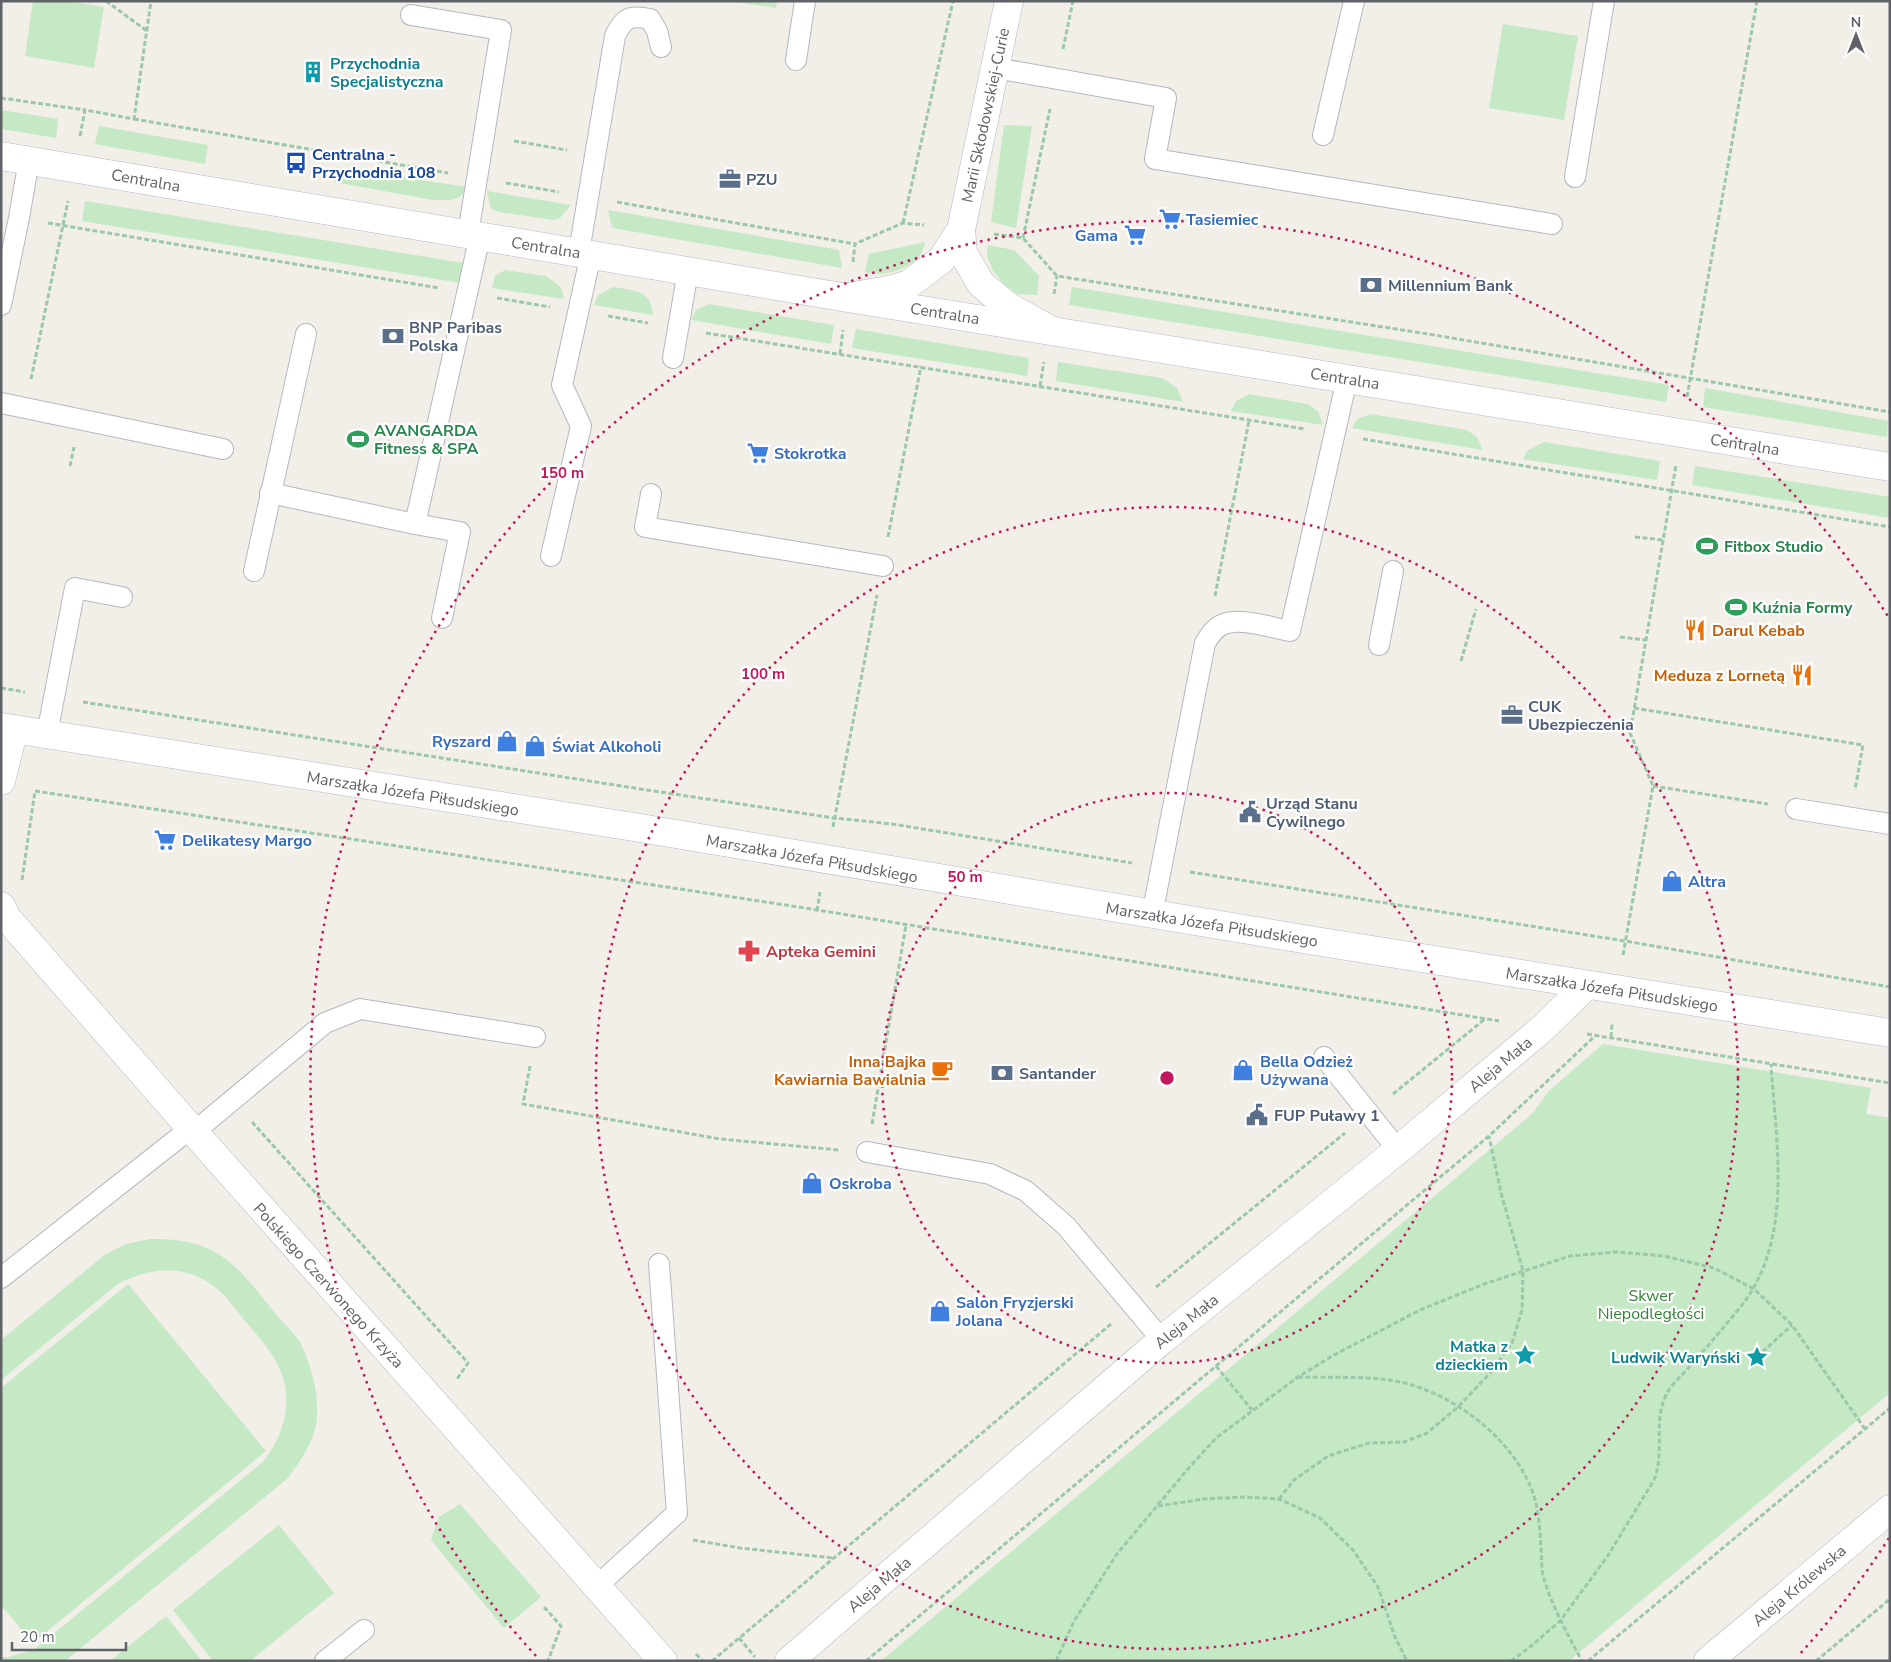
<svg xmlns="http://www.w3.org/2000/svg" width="1891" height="1662" font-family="'Nunito Sans',sans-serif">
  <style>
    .green { fill: #c5e8c5 }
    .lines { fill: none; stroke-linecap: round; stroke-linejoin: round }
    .service-casing { stroke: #b5b8bc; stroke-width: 22 }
    .minor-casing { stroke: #b5b8bc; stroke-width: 29 }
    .tertiary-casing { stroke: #b5b8bc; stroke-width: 29 }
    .secondary-casing { stroke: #b6babf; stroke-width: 29 }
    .path { stroke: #9cc7a9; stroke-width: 3; stroke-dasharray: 5 2.5; stroke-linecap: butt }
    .service { stroke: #fff; stroke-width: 20 }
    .minor { stroke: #fff; stroke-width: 28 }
    .tertiary { stroke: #fff; stroke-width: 28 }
    .secondary { stroke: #fff; stroke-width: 28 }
    .ring { fill: none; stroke: #c2185b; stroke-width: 2.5; stroke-dasharray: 2.5 5 }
    .labels { text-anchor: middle; stroke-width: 4.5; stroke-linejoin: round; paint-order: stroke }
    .culture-label { font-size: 16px; font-weight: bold; fill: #0d838f; stroke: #fff; text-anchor: end }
    .street-label { font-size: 16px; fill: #5f6368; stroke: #fff }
    .transit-label { font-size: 16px; font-weight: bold; fill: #164399; stroke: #fff; text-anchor: start }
    .service-label { font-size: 16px; font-weight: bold; fill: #4e5e75; stroke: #fff; text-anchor: start }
    .shop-label { font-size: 16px; font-weight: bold; fill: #366cbe; stroke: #fff; text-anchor: start }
    .leisure-label { font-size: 16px; font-weight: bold; fill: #27864d; stroke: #fff; text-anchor: start }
    .food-label { font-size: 16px; font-weight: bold; fill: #c56008; stroke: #fff; text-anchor: end }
    .health-label { font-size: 16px; font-weight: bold; fill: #be3a42; stroke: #fff; text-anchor: start }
    .park-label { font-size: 16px; fill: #348238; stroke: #fff }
    .centre { fill: #c2185b; stroke: #fff; stroke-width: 2.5 }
    .ring-label { font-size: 15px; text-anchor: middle; font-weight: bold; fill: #c2185b; stroke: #fff; stroke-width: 4.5; stroke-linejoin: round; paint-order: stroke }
  </style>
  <rect width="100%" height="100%" fill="#f1efe8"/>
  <!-- green -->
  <g class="green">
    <path d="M33,1H70L104,7L94,68L25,56Z"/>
    <path d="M730,1H777L776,8Z"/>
    <path d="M1503,24L1578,36L1564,120L1489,108Z"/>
    <path d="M1,110L58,119L56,138L1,129Z"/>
    <path d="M1004,125L1032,126L1016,228L991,222Z"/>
    <path d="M99,126L208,145L205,164L95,144Z"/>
    <path d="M336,167L468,187L460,197L451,200H433L334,182Z"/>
    <path d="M487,191L571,205L560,218L553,220L499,212L491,209Z"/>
    <path d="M85,201L464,263L461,283L82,221Z"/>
    <path d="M608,210L839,250L842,268L612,228Z"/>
    <path d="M925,242C924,246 923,251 921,254C912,269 882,278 865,272L869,254Z"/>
    <path d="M988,245L1014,250L1039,276L1037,295L1017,294L1003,283L993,271L987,256Z"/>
    <path d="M505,270L546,276L561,287L564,299L492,288L495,276Z"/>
    <path d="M613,287C634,291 651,289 653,315L594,305L598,295Z"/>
    <path d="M1072,287L1669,385L1666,402L1069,305Z"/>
    <path d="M709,304L834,325L831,344L691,320L696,310Z"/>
    <path d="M856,329L1029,358L1027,376L852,348Z"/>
    <path d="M1058,362L1162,378L1177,388L1183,402L1056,381Z"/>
    <path d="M1705,388L1888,421L1887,437L1703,407Z"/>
    <path d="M1249,394L1308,404L1318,411L1323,425L1231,411L1236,401Z"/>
    <path d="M1371,414L1467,430L1477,437L1483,450L1352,428L1357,419Z"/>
    <path d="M1545,442L1660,461L1657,480L1523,459L1528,450Z"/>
    <path d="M1695,466L1890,497V518L1692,485Z"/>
    <path d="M1603,1044L1871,1088L1866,1114L1890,1118V1393L1569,1661H881L1532,1114L1549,1091Z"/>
    <path d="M150,1239C171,1239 189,1240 209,1249C238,1262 259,1294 279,1318C286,1326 296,1335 301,1344C311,1366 318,1390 317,1414C317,1438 301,1460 288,1478L65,1661H1V1657H9L35,1649L264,1461C289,1426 296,1389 270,1352C263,1341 254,1332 246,1322C238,1313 231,1302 222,1293C190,1264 156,1266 119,1283L1,1380V1340L106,1254L126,1244Z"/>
    <path d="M128,1284L266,1451L33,1643L1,1605V1388Z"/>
    <path d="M460,1504L541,1597L504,1628L431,1540L439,1517Z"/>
    <path d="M279,1525L334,1593L250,1661H213L173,1610Z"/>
    <path d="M166,1616L202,1661H110Z"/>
  </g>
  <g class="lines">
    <!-- service casing -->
    <g class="service-casing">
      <g id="service">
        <path d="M411,15L501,30L468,234"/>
        <path d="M796,60L805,1"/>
        <path d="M995,68L1166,98L1155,159L1552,224"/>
        <path d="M1323,135L1354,1"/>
        <path d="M1575,177L1604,1"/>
        <path d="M579,252L615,36C624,17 630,15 650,19L657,31L661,47"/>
        <path d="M1,305L19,218L29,160"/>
        <path d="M673,358L688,271"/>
        <path d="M1,403L223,449"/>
        <path d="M270,493L415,524L480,236"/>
        <path d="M651,494L645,527L883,566"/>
        <path d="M415,524L460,532L442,618"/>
        <path d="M551,556L581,426L562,385L591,254"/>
        <path d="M254,571L306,334"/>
        <path d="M1379,645L1393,571"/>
        <path d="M47,734L75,588L122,597"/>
        <path d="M1796,809L1890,824"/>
        <path d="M1152,915L1205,643C1210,635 1215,627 1224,624C1241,617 1272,628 1290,631L1347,379"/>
        <path d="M1324,1057L1398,1150"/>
        <path d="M194,1132L325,1023L360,1009L535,1037"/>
        <path d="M867,1152L990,1174L1026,1191L1066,1226L1162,1340"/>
        <path d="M1,1278L191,1128"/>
        <path d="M597,1586L677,1513L659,1264"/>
        <path d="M325,1661L364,1630"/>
      </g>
    </g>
    <!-- minor casing -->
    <g class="minor-casing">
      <g id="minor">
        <path d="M1,781L14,729"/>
        <path d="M1,906L7,918L194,1132L663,1661"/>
        <path d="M789,1661L1162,1340L1398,1150L1543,1028L1587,985"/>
        <path d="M1708,1661L1890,1509"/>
      </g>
    </g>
    <!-- tertiary casing -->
    <g class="tertiary-casing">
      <g id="tertiary">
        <path d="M1009,1L961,230L963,253L981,284L1009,307L1049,329"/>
        <path d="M849,297L893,289L909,284L941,260L961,230"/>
      </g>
    </g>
    <!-- secondary casing -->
    <g class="secondary-casing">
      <g id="secondary">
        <path d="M1,156L848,298L1890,467"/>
        <path d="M1,727L640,828L1303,939L1890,1033"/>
      </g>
    </g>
    <!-- path -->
    <g class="path">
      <path d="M106,1L147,31"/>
      <path d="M1063,49L1073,1"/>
      <path d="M1,98L85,110"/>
      <path d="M134,119L448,173"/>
      <path d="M80,136L85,110L134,119L151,1"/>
      <path d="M514,141L567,150"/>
      <path d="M506,183L559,192"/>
      <path d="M617,202L855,244"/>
      <path d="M48,223L439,288"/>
      <path d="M903,223L953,1"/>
      <path d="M994,234L1023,238L1057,276L1428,334L1890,412"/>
      <path d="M1023,238L1050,109"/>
      <path d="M853,262L855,244L903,223L924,225"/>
      <path d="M1054,294L1057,276"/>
      <path d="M497,298L550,307"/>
      <path d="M608,316L648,323"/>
      <path d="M706,333L1305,429"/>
      <path d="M840,354L843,330"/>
      <path d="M31,379L68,201"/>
      <path d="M1040,386L1044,362"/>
      <path d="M1687,397L1757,1"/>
      <path d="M1363,439L1890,527"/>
      <path d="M70,466L74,447"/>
      <path d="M888,537L921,366"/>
      <path d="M1635,537L1663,540"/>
      <path d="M1215,596L1249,421"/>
      <path d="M1620,637L1646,640"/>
      <path d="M1461,661L1476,609"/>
      <path d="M1,688L25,692"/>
      <path d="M83,702L647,790L834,818L892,824L1132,863"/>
      <path d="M1634,708L1863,745L1855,790"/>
      <path d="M1653,786L1768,804"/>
      <path d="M833,827L877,595"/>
      <path d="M1190,872L1625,941L1890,987"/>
      <path d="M22,880L35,791L805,908L1499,1021"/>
      <path d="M817,911L820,892"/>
      <path d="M1623,955L1653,786L1630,733L1676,465"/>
      <path d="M1587,1034L1890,1083"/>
      <path d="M1611,1037L1612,1024"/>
      <path d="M530,1066L523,1104L720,1139L839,1150"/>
      <path d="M1393,1094L1485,1019"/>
      <path d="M252,1122L468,1363L457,1379"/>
      <path d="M872,1124L906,925"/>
      <path d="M1156,1287L1345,1133"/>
      <path d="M1757,1357L1792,1325"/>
      <path d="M1216,1366L1252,1410"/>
      <path d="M1298,1377C1327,1378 1362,1376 1389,1380C1448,1388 1515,1438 1534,1496C1539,1513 1540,1531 1541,1548C1542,1557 1541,1566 1543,1575C1551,1605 1567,1633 1582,1661"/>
      <path d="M1279,1499L1294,1480L1328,1456L1369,1443L1404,1442L1427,1433L1458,1407L1491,1372L1512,1343L1522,1310L1523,1271L1501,1193L1489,1136"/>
      <path d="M1158,1506L1204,1499L1245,1497L1279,1499L1320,1518L1353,1550L1378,1587L1395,1637L1407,1661"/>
      <path d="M693,1540L740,1548L833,1558"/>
      <path d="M544,1607L561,1626L548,1661"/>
      <path d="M739,1638L755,1657"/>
      <path d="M696,1654L703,1661"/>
      <path d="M712,1661L1111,1324"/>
      <path d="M866,1661L1489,1136L1595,1036"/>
      <path d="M1056,1661L1074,1621L1117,1554L1187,1470L1216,1438L1298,1377L1334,1355L1420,1310L1484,1284L1570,1256L1617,1252L1664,1256L1714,1268L1754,1289L1792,1325L1865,1429"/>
      <path d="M1511,1661L1530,1647L1560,1621L1607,1557L1654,1480C1665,1452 1653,1422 1666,1395C1671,1384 1683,1375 1690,1366C1708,1346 1725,1326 1742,1305C1794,1238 1776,1143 1771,1064"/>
      <path d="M1588,1661L1890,1408"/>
      <path d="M1816,1661L1890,1599"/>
    </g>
    <!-- service -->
    <use href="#service" class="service"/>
    <!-- minor -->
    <use href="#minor" class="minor"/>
    <!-- tertiary -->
    <use href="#tertiary" class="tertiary"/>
    <!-- secondary -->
    <use href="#secondary" class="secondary"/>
  </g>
  <!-- distance rings -->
  <g class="ring">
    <circle cx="1167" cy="1078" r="285"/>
    <circle cx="1167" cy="1078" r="571"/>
    <path d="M1889 1538A856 856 0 0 1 1798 1656M536 1656A856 856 0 1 1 1889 618"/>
  </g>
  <!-- icons -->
  <defs>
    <g id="building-bare" transform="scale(1.725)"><path d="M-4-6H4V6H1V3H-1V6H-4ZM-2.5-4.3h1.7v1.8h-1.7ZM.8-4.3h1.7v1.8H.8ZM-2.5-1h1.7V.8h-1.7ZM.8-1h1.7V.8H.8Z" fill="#0f9aa8" stroke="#fff" stroke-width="2.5" paint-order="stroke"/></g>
    <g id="bus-bare" transform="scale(1.725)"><path d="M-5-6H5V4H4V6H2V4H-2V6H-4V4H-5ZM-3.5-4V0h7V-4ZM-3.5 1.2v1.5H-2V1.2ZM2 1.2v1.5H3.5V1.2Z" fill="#1a4fb4" stroke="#fff" stroke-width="2.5" paint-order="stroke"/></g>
    <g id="office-bare" transform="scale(1.725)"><path d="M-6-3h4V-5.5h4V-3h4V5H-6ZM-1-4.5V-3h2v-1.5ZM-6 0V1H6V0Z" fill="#5c6f8a" stroke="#fff" stroke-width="2.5" paint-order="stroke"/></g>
    <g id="supermarket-bare" transform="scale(1.725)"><path d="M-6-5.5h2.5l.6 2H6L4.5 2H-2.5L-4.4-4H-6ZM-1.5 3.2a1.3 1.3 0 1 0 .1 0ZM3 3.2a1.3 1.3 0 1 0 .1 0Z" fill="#3f7fe0" stroke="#fff" stroke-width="2.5" paint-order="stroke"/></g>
    <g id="bank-bare" transform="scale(1.725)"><path d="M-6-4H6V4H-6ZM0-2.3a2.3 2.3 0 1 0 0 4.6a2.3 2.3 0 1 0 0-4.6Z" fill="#5c6f8a" stroke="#fff" stroke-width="2.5" paint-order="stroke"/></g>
    <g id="stadium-bare" transform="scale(1.725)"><path d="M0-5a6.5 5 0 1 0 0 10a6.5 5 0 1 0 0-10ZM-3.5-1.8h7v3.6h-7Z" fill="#2e9e5b" stroke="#fff" stroke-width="2.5" paint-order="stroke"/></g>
    <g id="restaurant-bare" transform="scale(1.725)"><path d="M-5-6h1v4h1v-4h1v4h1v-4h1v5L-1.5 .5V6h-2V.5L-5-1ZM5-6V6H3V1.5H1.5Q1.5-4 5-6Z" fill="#e8710a" stroke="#fff" stroke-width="2.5" paint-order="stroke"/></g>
    <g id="shop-bare" transform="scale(1.725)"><path d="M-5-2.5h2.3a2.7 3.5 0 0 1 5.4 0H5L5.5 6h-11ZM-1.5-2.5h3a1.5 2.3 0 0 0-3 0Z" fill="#3f7fe0" stroke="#fff" stroke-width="2.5" paint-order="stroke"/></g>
    <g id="civic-bare" transform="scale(1.725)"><path d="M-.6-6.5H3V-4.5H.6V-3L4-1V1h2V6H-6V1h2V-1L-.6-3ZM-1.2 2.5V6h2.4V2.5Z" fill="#5c6f8a" stroke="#fff" stroke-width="2.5" paint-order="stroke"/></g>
    <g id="pharmacy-bare" transform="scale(1.725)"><path d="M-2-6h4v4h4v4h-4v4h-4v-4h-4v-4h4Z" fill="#e0444e" stroke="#fff" stroke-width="2.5" paint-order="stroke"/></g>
    <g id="cafe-bare" transform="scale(1.725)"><path d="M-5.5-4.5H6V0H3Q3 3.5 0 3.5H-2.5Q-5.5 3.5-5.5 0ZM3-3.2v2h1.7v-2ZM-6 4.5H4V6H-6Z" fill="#e8710a" stroke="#fff" stroke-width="2.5" paint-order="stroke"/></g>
    <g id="sight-bare" transform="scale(1.725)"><path d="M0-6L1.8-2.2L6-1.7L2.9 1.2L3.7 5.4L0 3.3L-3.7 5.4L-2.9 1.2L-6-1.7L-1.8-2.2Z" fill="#0f9aa8" stroke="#fff" stroke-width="2.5" paint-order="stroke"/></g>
  </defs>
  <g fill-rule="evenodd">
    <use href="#building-bare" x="313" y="72"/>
    <use href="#bus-bare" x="296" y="163"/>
    <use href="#office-bare" x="730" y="179"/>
    <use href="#supermarket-bare" x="1170" y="219"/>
    <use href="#supermarket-bare" x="1135" y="235"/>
    <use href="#bank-bare" x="1371" y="285"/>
    <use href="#bank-bare" x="393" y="336"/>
    <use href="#stadium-bare" x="358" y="439"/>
    <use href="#supermarket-bare" x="758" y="453"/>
    <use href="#stadium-bare" x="1707" y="546"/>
    <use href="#stadium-bare" x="1736" y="607"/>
    <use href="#restaurant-bare" x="1695" y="630"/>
    <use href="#restaurant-bare" x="1802" y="675"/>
    <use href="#office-bare" x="1512" y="715"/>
    <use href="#shop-bare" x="507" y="741"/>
    <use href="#shop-bare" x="535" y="746"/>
    <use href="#civic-bare" x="1250" y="812"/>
    <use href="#supermarket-bare" x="165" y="840"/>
    <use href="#shop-bare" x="1672" y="881"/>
    <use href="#pharmacy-bare" x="749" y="951"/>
    <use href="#cafe-bare" x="942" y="1070"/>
    <use href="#shop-bare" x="1243" y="1070"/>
    <use href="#bank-bare" x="1002" y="1073"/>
    <use href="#civic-bare" x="1257" y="1115"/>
    <use href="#shop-bare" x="812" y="1183"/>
    <use href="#shop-bare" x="940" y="1311"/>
    <use href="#sight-bare" x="1525" y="1355"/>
    <use href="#sight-bare" x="1757" y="1357"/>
  </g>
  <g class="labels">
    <!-- culture labels -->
    <g class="culture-label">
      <text x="330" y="69" text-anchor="start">Przychodnia<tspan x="330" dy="18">Specjalistyczna</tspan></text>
      <text x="1508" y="1352">Matka z<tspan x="1508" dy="18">dzieckiem</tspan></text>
      <text x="1740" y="1363">Ludwik Waryński</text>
    </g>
    <!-- street labels -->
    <g class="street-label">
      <text transform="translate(985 115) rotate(-78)" y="6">Marii Skłodowskiej-Curie</text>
      <text transform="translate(146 180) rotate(10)" y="6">Centralna</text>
      <text transform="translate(546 247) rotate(9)" y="6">Centralna</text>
      <text transform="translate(945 313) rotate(9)" y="6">Centralna</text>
      <text transform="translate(1345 378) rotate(9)" y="6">Centralna</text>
      <text transform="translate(1745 444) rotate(9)" y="6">Centralna</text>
      <text transform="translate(413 793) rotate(9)" y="6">Marszałka Józefa Piłsudskiego</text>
      <text transform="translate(812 858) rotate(10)" y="6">Marszałka Józefa Piłsudskiego</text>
      <text transform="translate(1212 924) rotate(9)" y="6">Marszałka Józefa Piłsudskiego</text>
      <text transform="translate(1612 989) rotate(9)" y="6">Marszałka Józefa Piłsudskiego</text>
      <text transform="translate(1500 1064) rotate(-40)" y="6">Aleja Mała</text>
      <text transform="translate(329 1285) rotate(48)" y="6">Polskiego Czerwonego Krzyża</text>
      <text transform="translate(1186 1321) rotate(-39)" y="6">Aleja Mała</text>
      <text transform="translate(879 1584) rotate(-40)" y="6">Aleja Mała</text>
      <text transform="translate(1799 1585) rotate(-40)" y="6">Aleja Królewska</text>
    </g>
    <!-- transit labels -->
    <g class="transit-label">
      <text x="312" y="160">Centralna -<tspan x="312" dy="18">Przychodnia 108</tspan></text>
    </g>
    <!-- service labels -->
    <g class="service-label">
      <text x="746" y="185">PZU</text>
      <text x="1388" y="291">Millennium Bank</text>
      <text x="409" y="333">BNP Paribas<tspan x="409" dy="18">Polska</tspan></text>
      <text x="1528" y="712">CUK<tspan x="1528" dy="18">Ubezpieczenia</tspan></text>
      <text x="1266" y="809">Urząd Stanu<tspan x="1266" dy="18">Cywilnego</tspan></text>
      <text x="1019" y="1079">Santander</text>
      <text x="1274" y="1121">FUP Puławy 1</text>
    </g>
    <!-- shop labels -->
    <g class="shop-label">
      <text x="1186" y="225">Tasiemiec</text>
      <text x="1118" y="241" text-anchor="end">Gama</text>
      <text x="774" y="459">Stokrotka</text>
      <text x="491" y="747" text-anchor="end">Ryszard</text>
      <text x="552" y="752">Świat Alkoholi</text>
      <text x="182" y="846">Delikatesy Margo</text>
      <text x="1688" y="887">Altra</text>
      <text x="1260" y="1067">Bella Odzież<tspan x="1260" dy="18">Używana</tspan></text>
      <text x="829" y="1189">Oskroba</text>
      <text x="956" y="1308">Salon Fryzjerski<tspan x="956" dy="18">Jolana</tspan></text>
    </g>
    <!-- leisure labels -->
    <g class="leisure-label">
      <text x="374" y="436">AVANGARDA<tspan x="374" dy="18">Fitness &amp; SPA</tspan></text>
      <text x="1724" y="552">Fitbox Studio</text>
      <text x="1752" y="613">Kuźnia Formy</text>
    </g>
    <!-- food labels -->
    <g class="food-label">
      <text x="1712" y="636" text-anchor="start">Darul Kebab</text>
      <text x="1785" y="681">Meduza z Lornetą</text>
      <text x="926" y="1067">Inna Bajka<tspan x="926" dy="18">Kawiarnia Bawialnia</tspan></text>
    </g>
    <!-- health labels -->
    <g class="health-label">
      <text x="766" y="957">Apteka Gemini</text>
    </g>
    <!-- park labels -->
    <g class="park-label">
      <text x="1651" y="1301">Skwer<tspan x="1651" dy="18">Niepodległości</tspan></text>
    </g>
  </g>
  <circle cx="1167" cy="1078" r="8" class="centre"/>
  <g class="ring-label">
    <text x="562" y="478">150 m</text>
    <text x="763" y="679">100 m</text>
    <text x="965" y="882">50 m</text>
  </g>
  <!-- border -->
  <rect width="1891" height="1662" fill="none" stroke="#5f6368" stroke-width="5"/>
  <!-- north arrow -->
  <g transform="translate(1856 35)" stroke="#ffffff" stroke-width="4" paint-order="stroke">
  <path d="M0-4L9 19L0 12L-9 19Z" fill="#5f6368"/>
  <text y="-8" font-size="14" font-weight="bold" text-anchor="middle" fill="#5f6368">N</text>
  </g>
  <!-- scale -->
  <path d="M12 1642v8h114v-8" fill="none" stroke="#5f6368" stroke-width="2.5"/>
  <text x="20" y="1642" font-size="15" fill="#5f6368" stroke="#ffffff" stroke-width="4" paint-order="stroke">20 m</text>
</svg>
